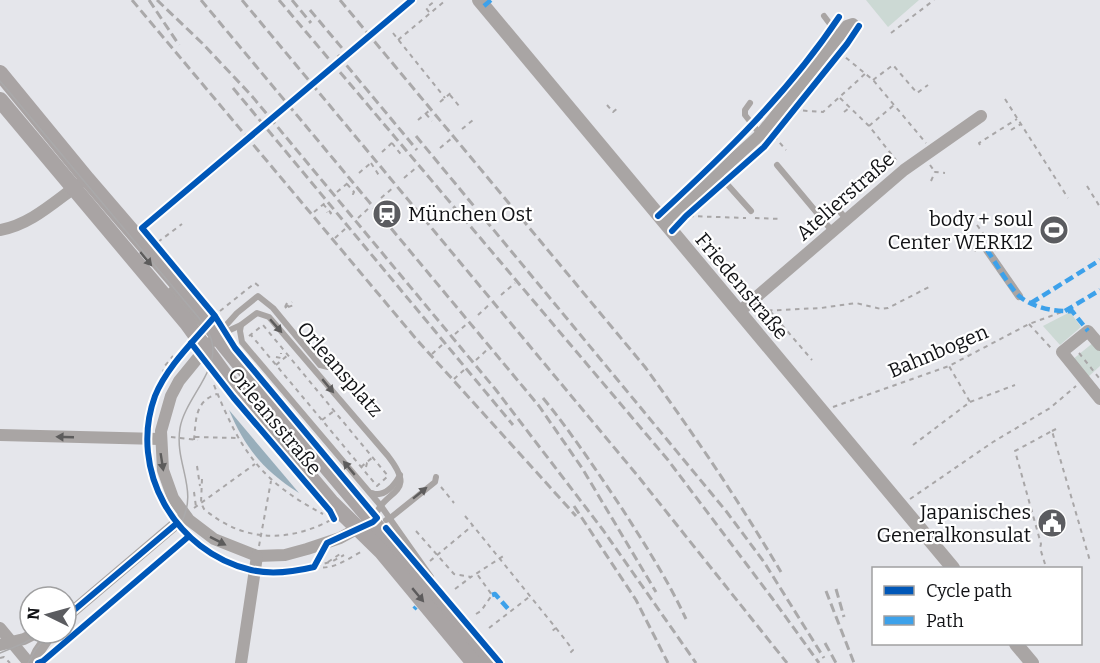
<svg xmlns="http://www.w3.org/2000/svg" width="1100" height="663" font-family="Bitter,serif">
  <style>
    .green { fill: #ccd9d4 }
    .water { fill: #98aebb }
    .lines { fill: none; stroke-linecap: round; stroke-linejoin: round }
    .path { stroke: #a8a6a7; stroke-width: 2; stroke-dasharray: 4.5 4.5; stroke-linecap: butt }
    .service { stroke: #a9a5a4; stroke-width: 6 }
    .pedestrian { stroke: #a9a5a4; stroke-width: 8 }
    .minor { stroke: #a9a5a4; stroke-width: 12 }
    .tertiary { stroke: #a9a5a4; stroke-width: 14 }
    .secondary { stroke: #a9a4a4; stroke-width: 16 }
    .tram { stroke: #aaa9aa; stroke-width: 1.5 }
    .rail { stroke: #aaa9aa; stroke-width: 3; stroke-dasharray: 9 4.5; stroke-linecap: butt }
    .quiet { stroke: #3da1ea; stroke-width: 4.5; stroke-dasharray: 9 4.5; stroke-linecap: butt }
    .cycleway-casing { stroke: #fff; stroke-width: 10 }
    .cycleway { stroke: #0057b8; stroke-width: 6 }
    .oneway { fill: #5d5c5c }
    .oneway2 { fill: #5d5b5c }
    .labels { text-anchor: middle; stroke-width: 4.5; stroke-linejoin: round; paint-order: stroke }
    .street-label { font-size: 20px; fill: #111215; stroke: #fff }
    .poi-label { font-size: 20px; fill: #111215; stroke: #fff; text-anchor: end }
  </style>
  <rect width="100%" height="100%" fill="#e5e6eb"/>
  <!-- green -->
  <g class="green">
    <path d="M866,0H919L888,27Z"/>
    <path d="M1070,312L1081,327L1060,345L1043,326Z"/>
    <path d="M1094,342L1100,349V366L1087,378L1072,360Z"/>
  </g>
  <!-- water -->
  <path class="water" d="M229,410L299,493C264,471 245,448 229,410Z"/>
  <g class="lines">
    <!-- path -->
    <g class="path">
      <path d="M429,12L426,8L436,0"/>
      <path d="M393,33L445,98"/>
      <path d="M891,33L934,0"/>
      <path d="M398,40L446,0"/>
      <path d="M839,52L873,80L926,143"/>
      <path d="M873,80L893,65L917,93L928,85"/>
      <path d="M450,95L459,106L456,105"/>
      <path d="M840,98L869,126L896,160"/>
      <path d="M1005,99L1068,198"/>
      <path d="M440,102L452,92"/>
      <path d="M607,105L613,112L619,107"/>
      <path d="M794,110L823,112L866,73"/>
      <path d="M844,112L849,108"/>
      <path d="M426,114L432,121"/>
      <path d="M418,120L430,110"/>
      <path d="M869,126L894,105"/>
      <path d="M462,129L473,120"/>
      <path d="M1011,130L1021,124"/>
      <path d="M774,136L786,150"/>
      <path d="M392,143L403,157"/>
      <path d="M980,145L979,143L1017,119"/>
      <path d="M440,148L452,138"/>
      <path d="M382,152L395,140"/>
      <path d="M371,163L380,177"/>
      <path d="M930,165L935,172"/>
      <path d="M359,173L372,162"/>
      <path d="M404,178L417,167"/>
      <path d="M931,181L935,172L945,173"/>
      <path d="M347,184L354,192L353,194L351,192"/>
      <path d="M1087,186L1100,207"/>
      <path d="M337,192L349,182"/>
      <path d="M381,198L394,187"/>
      <path d="M323,204L331,213L329,215L327,212"/>
      <path d="M314,212L325,203"/>
      <path d="M689,216L746,218"/>
      <path d="M358,218L370,207"/>
      <path d="M755,218L781,219"/>
      <path d="M977,225L988,240"/>
      <path d="M963,233L977,253"/>
      <path d="M335,238L346,228"/>
      <path d="M158,242L182,224"/>
      <path d="M501,295L515,283"/>
      <path d="M285,307L289,299"/>
      <path d="M288,307L294,305"/>
      <path d="M285,308L292,302"/>
      <path d="M220,311L255,283L260,287"/>
      <path d="M759,311L821,308L856,303L881,309L888,308L931,286"/>
      <path d="M770,311L812,360"/>
      <path d="M478,315L491,303"/>
      <path d="M1029,324L1051,348"/>
      <path d="M455,334L468,323"/>
      <path d="M249,336L263,325L388,476L377,486L251,335"/>
      <path d="M1079,353L1100,379"/>
      <path d="M432,354L443,344"/>
      <path d="M276,357L281,358V353"/>
      <path d="M476,360L489,348"/>
      <path d="M276,365L288,355"/>
      <path d="M165,372L176,358"/>
      <path d="M163,374L164,367L173,356"/>
      <path d="M454,379L465,369"/>
      <path d="M214,385C240,450 260,481 323,514"/>
      <path d="M970,402L1015,385"/>
      <path d="M833,407L949,366L1029,324L1062,312"/>
      <path d="M322,420L334,411"/>
      <path d="M1052,431L1058,428"/>
      <path d="M171,437L198,440"/>
      <path d="M195,437L238,438"/>
      <path d="M194,440C196,419 195,401 217,394"/>
      <path d="M913,445L970,402L949,366"/>
      <path d="M197,466L200,486"/>
      <path d="M361,467L373,457"/>
      <path d="M366,467L367,463L371,462"/>
      <path d="M202,479L201,503L204,509C243,542 287,543 331,520"/>
      <path d="M441,487L454,503"/>
      <path d="M194,492L196,507"/>
      <path d="M910,499L993,442L1050,408L1076,386"/>
      <path d="M194,508L255,464"/>
      <path d="M465,516L556,628L552,631"/>
      <path d="M416,531L454,574L471,577L505,555"/>
      <path d="M259,546L271,481"/>
      <path d="M430,561L472,526"/>
      <path d="M328,562L343,552"/>
      <path d="M1045,564L1040,548L1041,544L1015,451L1052,431L1090,561"/>
      <path d="M316,566L333,561L344,555"/>
      <path d="M314,567C333,570 344,561 361,552"/>
      <path d="M455,589L471,577"/>
      <path d="M476,614L481,611L492,595L477,574"/>
      <path d="M489,628L529,597"/>
      <path d="M556,628L573,650L570,653"/>
      <path d="M0,658L4,657L10,663"/>
    </g>
    <!-- service -->
    <g class="service">
      <path d="M824,16L839,36"/>
      <path d="M750,103L745,110V115L760,134"/>
      <path d="M777,165L833,232"/>
      <path d="M718,174L751,211"/>
      <path d="M836,207L847,220"/>
      <path d="M171,290L210,334"/>
      <path d="M241,325L240,331L242,342L381,506L431,577L432,585"/>
      <path d="M219,333L237,313L258,296L273,308L320,365L328,367L332,366"/>
      <path d="M219,335L241,325L257,313L269,317L388,456C419,496 384,487 374,519"/>
      <path d="M372,493C384,498 395,485 400,475"/>
      <path d="M386,520L389,519L435,482L436,477"/>
    </g>
    <!-- pedestrian -->
    <path class="pedestrian" d="M987,250L1019,296"/>
    <!-- minor -->
    <g class="minor">
      <path d="M664,222L760,135L847,26L853,24"/>
      <path d="M0,230C30,225 54,202 78,185"/>
      <path d="M739,312L904,170L981,116"/>
      <path d="M210,343L179,381L171,396L161,431L163,470L173,498L189,520L214,539L257,556L285,555L307,549L340,538L362,526"/>
      <path d="M1100,345L1088,331L1062,352L1100,399"/>
      <path d="M0,435L160,439"/>
      <path d="M66,617L185,516"/>
      <path d="M0,628L29,663"/>
      <path d="M0,645L24,639L36,633"/>
      <path d="M33,663L38,652L51,633"/>
      <path d="M241,663L257,556"/>
    </g>
    <!-- tertiary -->
    <g class="tertiary">
      <path d="M479,0L953,568"/>
      <path d="M1016,644L1032,663"/>
    </g>
    <!-- secondary -->
    <g class="secondary">
      <path d="M0,73L87,179L210,322L216,335L237,361L492,663"/>
      <path d="M0,100L187,323L229,381L331,502L381,551L474,663"/>
    </g>
    <!-- tram -->
    <g class="tram">
      <path d="M0,81L199,318C204,325 210,333 212,342C219,371 185,399 180,428C174,466 201,490 179,527L66,619"/>
      <path d="M0,653L24,643L42,633"/>
      <path d="M28,663L36,649L50,633"/>
    </g>
    <!-- rail -->
    <g class="rail">
      <path d="M132,0L417,340L576,516"/>
      <path d="M149,0L179,45"/>
      <path d="M157,0L202,43L251,95L496,390L603,530L696,663"/>
      <path d="M201,0L539,406L582,468L656,592"/>
      <path d="M242,0L637,475L787,663"/>
      <path d="M279,0L668,460L772,598L819,663"/>
      <path d="M292,0L311,23"/>
      <path d="M340,0L645,367C693,433 739,501 781,572"/>
      <path d="M310,10L352,60"/>
      <path d="M338,55L417,150"/>
      <path d="M233,88L513,425"/>
      <path d="M416,136L726,511L764,562L824,658"/>
      <path d="M543,398C571,432 596,470 621,507C644,543 668,580 686,619"/>
      <path d="M574,506L636,600L668,663"/>
      <path d="M836,589L844,617"/>
      <path d="M826,591L854,663"/>
      <path d="M825,643L836,663"/>
    </g>
    <!-- quiet -->
    <g class="quiet">
      <path d="M484,6L491,0"/>
      <path d="M987,250C996,263 1008,285 1019,296C1033,308 1055,312 1072,311L1088,331"/>
      <path d="M1031,303L1100,260"/>
      <path d="M1065,311L1100,290"/>
      <path d="M492,595L495,594L510,611"/>
      <path d="M414,609L416,607"/>
    </g>
    <!-- cycleway casing -->
    <g class="cycleway-casing">
      <g id="cycleway">
        <path d="M658,216C724,155 789,92 839,17"/>
        <path d="M672,231L686,216L764,147L847,44L859,26"/>
        <path d="M215,316C195,340 167,366 155,396C128,470 175,552 251,570C272,575 293,572 314,567L327,543L373,522L377,518L235,348L215,316L142,228L412,0"/>
        <path d="M191,343L233,397L330,511L334,519"/>
        <path d="M386,528L500,663"/>
        <path d="M66,617L176,524"/>
        <path d="M38,663L43,661L188,537"/>
      </g>
    </g>
    <!-- cycleway -->
    <use href="#cycleway" class="cycleway"/>
  </g>
  <!-- one-way arrows -->
  <defs><path id="oneway-solid" d="M-6-.8H1V-3.2L6.5 0L1 3.2V.8H-6Z" transform="scale(1.5)"/></defs>
  <g class="oneway">
    <use href="#oneway-solid" transform="translate(146 259) rotate(50)"/>
    <use href="#oneway-solid" transform="translate(276 326) rotate(49)"/>
    <use href="#oneway-solid" transform="translate(328 386) rotate(50)"/>
    <use href="#oneway-solid" transform="translate(65 437) rotate(-178)"/>
    <use href="#oneway-solid" transform="translate(162 462) rotate(81)"/>
    <use href="#oneway-solid" transform="translate(349 468) rotate(-130)"/>
    <use href="#oneway-solid" transform="translate(420 493) rotate(-39)"/>
    <use href="#oneway-solid" transform="translate(218 541) rotate(27)"/>
  </g>
  <use class="oneway2" href="#oneway-solid" transform="translate(418 595) rotate(50)"/>
  <!-- icons -->
  <defs>
    <g id="station-disc" transform="scale(1.5)"><circle r="9.5" fill="#5b5c60" stroke="#fff"/><path d="M-3-6H3Q5-6 5-4V2Q5 4 3 4L4.5 6H3L1.5 4h-3L-3 6H-4.5L-3 4Q-5 4-5 2V-4Q-5-6-3-6ZM-3.5-4v3h7v-3ZM-3.5 1v1.5H-2V1ZM2 1v1.5H3.5V1Z" fill="#fff"/></g>
    <g id="stadium-disc" transform="scale(1.5)"><circle r="9.5" fill="#5b5c60" stroke="#fff"/><path d="M0-5a6.5 5 0 1 0 0 10a6.5 5 0 1 0 0-10ZM-3.5-1.8h7v3.6h-7Z" fill="#fff"/></g>
    <g id="civic-disc" transform="scale(1.5)"><circle r="9.5" fill="#5b5c60" stroke="#fff"/><path d="M-.6-6.5H3V-4.5H.6V-3L4-1V1h2V6H-6V1h2V-1L-.6-3ZM-1.2 2.5V6h2.4V2.5Z" fill="#fff"/></g>
  </defs>
  <g fill-rule="evenodd">
    <use href="#station-disc" x="387" y="214"/>
    <use href="#stadium-disc" x="1054" y="230"/>
    <use href="#civic-disc" x="1052" y="523"/>
  </g>
  <g class="labels">
    <!-- street labels -->
    <g class="street-label">
      <text transform="translate(845 196) rotate(-41)" y="7">Atelierstraße</text>
      <text transform="translate(742 286) rotate(50)" y="7">Friedenstraße</text>
      <text transform="translate(938 351) rotate(-23)" y="7">Bahnbogen</text>
      <text transform="translate(340 369) rotate(49)" y="7">Orleansplatz</text>
      <text transform="translate(275 421) rotate(50)" y="7">Orleansstraße</text>
    </g>
    <!-- poi labels -->
    <g class="poi-label">
      <text x="408" y="221" text-anchor="start">München Ost</text>
      <text x="1033" y="226">body + soul<tspan x="1033" dy="23">Center WERK12</tspan></text>
      <text x="1031" y="519">Japanisches<tspan x="1031" dy="23">Generalkonsulat</tspan></text>
    </g>
  </g>
  <!-- legend -->
  <rect x="872" y="567" width="210" height="78" fill="#ffffff" stroke="#a0a0a1" stroke-width="1.5"/>
  <rect x="884" y="586" width="30" height="9" fill="#0057b8" stroke="#a0a0a1" stroke-width="1.5"/>
  <text x="926" y="597" font-size="18" fill="#111215">Cycle path</text>
  <rect x="884" y="616" width="30" height="9" fill="#3da1ea" stroke="#a0a0a1" stroke-width="1.5"/>
  <text x="926" y="627" font-size="18" fill="#111215">Path</text>
  <!-- north arrow -->
  <g transform="translate(48 615) rotate(275)"><circle r="28" fill="#ffffff" stroke="#a0a0a1" stroke-width="1.5"/>
  <path d="M0-4.5L10 22L0 15L-10 22Z" fill="#5b5c60"/>
  <text y="-9" font-size="16" font-weight="bold" text-anchor="middle" fill="#111215">N</text>
  </g>
</svg>
